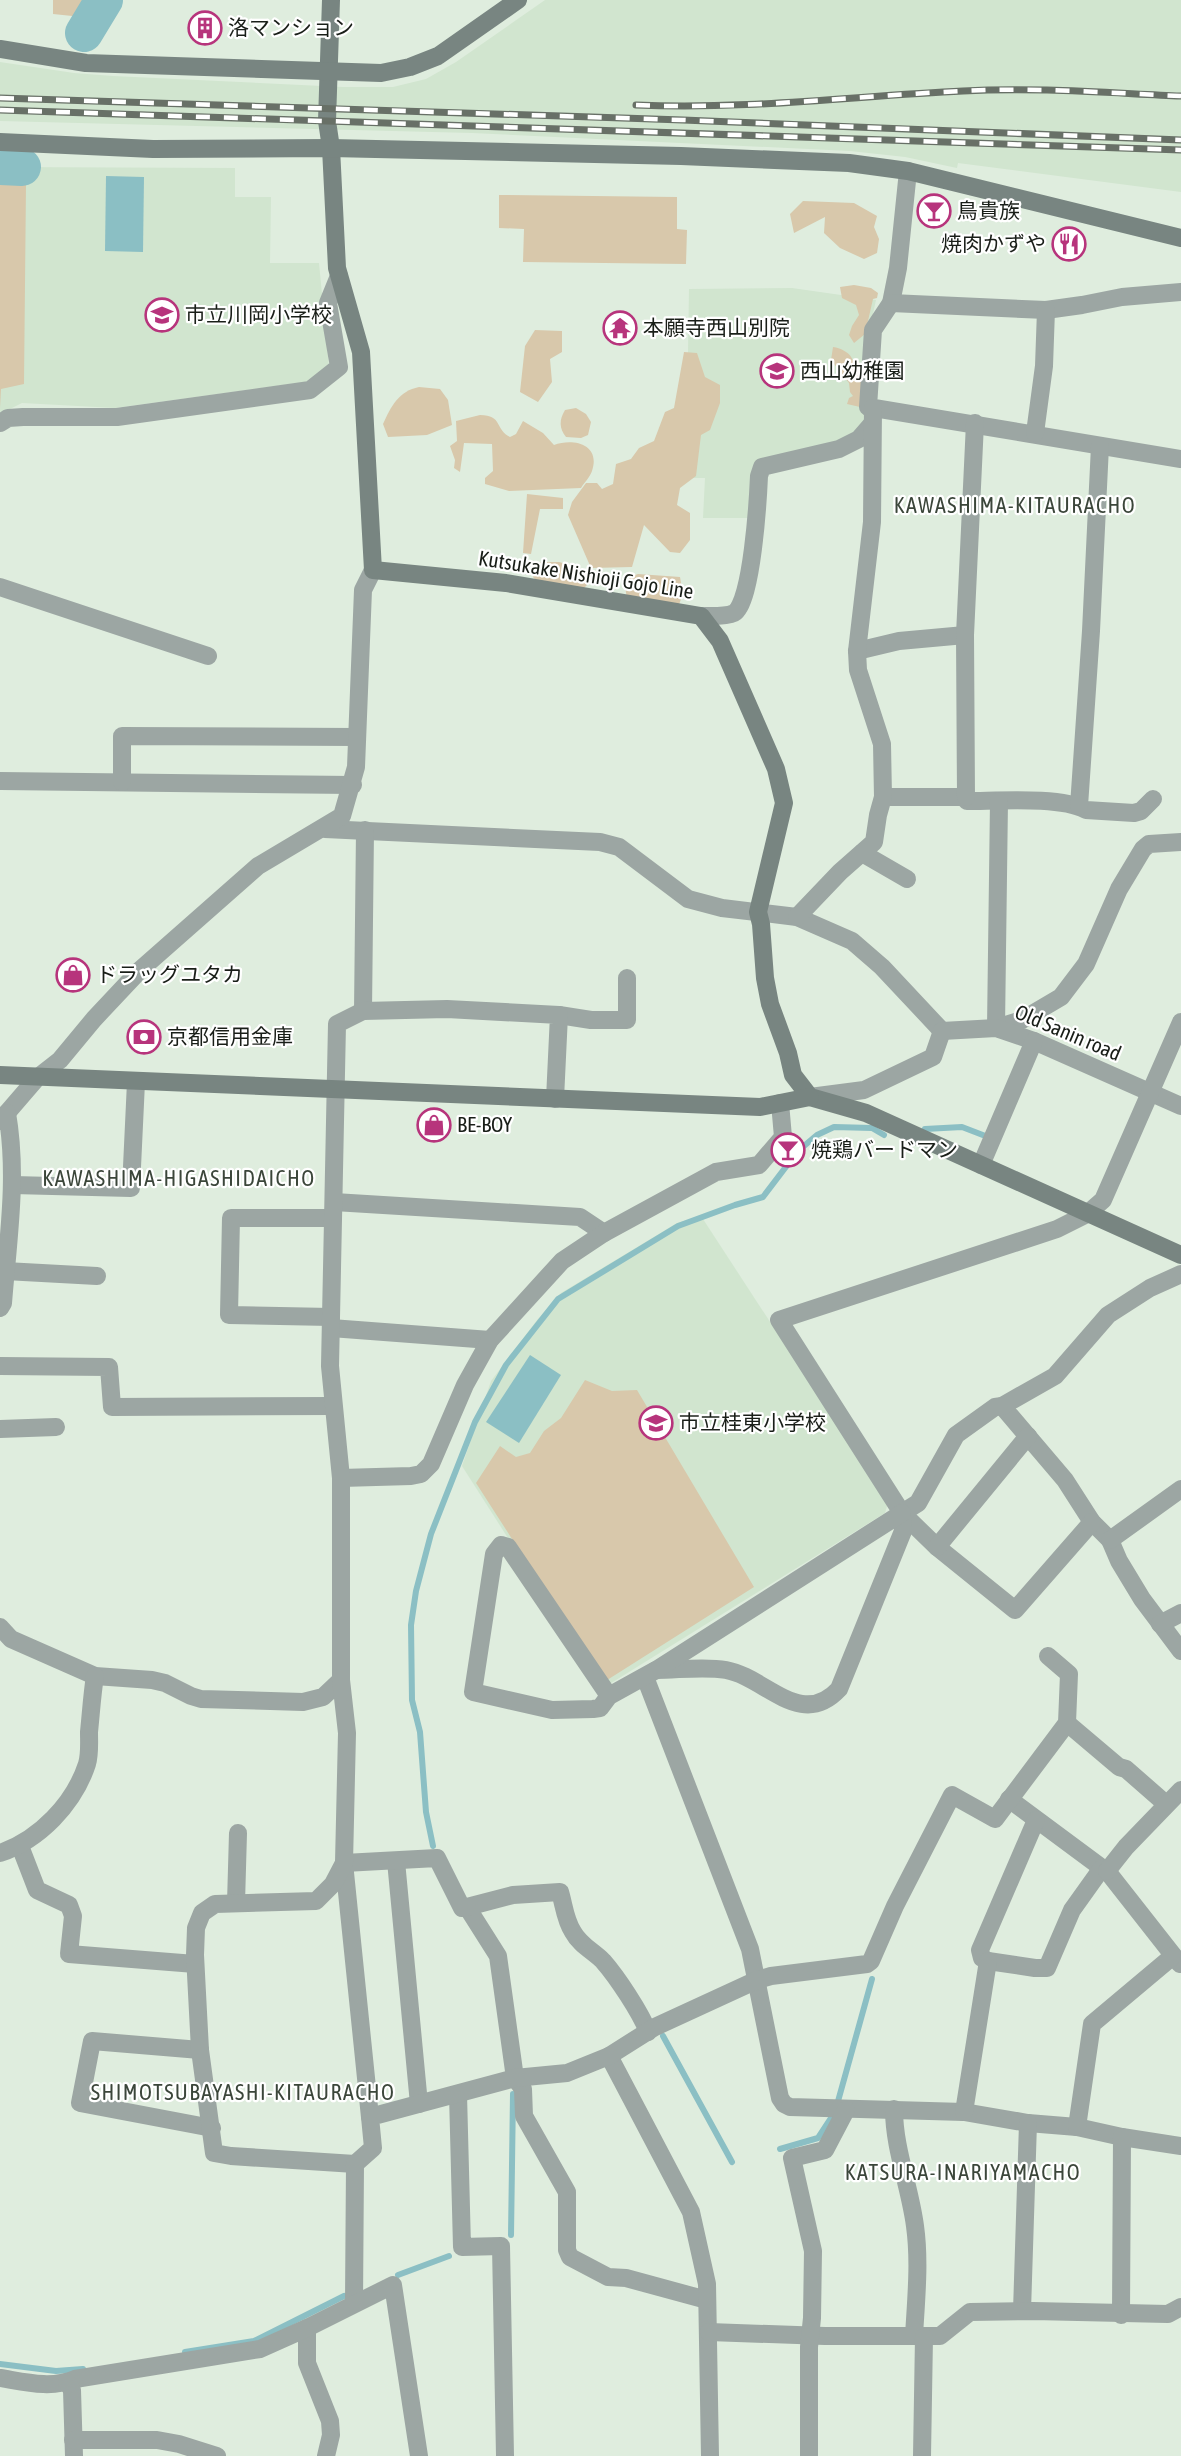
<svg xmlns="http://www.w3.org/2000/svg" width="1181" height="2456" font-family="'Asap Condensed','Noto Sans JP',sans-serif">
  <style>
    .built { fill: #d1e5cf }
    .green { fill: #d8c8ab }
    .water { fill: #8bbfc4 }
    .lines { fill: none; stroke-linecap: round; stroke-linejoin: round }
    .stream { stroke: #8bbfc4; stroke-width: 6 }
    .river { stroke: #8bbfc4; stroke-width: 38 }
    .street { stroke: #9ca6a3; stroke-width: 18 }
    .secondary { stroke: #788581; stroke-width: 18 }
    .rail-casing { stroke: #687067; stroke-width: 7 }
    .rail { stroke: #fff; stroke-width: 4.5; stroke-dasharray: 14; stroke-linecap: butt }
    .labels { text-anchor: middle; stroke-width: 4.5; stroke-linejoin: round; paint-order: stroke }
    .poi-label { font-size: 21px; fill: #191e18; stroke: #fff; text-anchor: start }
    .street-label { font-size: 21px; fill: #191e18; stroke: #fff }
    .neighbourhood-label { font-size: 22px; letter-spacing: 1.5px; fill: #3b463a; stroke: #fff }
  </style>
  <rect width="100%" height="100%" fill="#dfedde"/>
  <!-- built -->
  <g class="built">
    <path d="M545,0H1181V192L958,163L957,168L905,157L850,151L472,133L0,121V62L74,73L113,76L343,87H393L426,79L456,62Z"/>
    <path d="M0,167L235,168V197H271L270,263H319L329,367L313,381L115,408L22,403L0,414Z"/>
    <path d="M792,288L876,300L868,337L865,434L755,465L750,518H703L705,478H686L689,289Z"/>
    <path d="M701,1216L888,1503L885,1513L608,1685L601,1684L462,1466L491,1381L537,1320L561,1293L677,1223Z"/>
  </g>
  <!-- green -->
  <g class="green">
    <path d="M53,0H85L82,17L53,14Z"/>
    <path d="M0,185H26L24,384L1,389L0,408Z"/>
    <path d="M499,195L677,197V229L687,230L686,264L523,262L524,229L499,228Z"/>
    <path d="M803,201L854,203L877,216L874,227L879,239L877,253L864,259L840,248L824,233L825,217L794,233L790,214Z"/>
    <path d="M854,285L871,288L878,293L877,298L873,299L865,334L854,343L849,335L852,326L859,315L856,305L842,298L840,287Z"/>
    <path d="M535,330L562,331V352L550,359L552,382L538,402L520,392L525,346Z"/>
    <path d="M833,347C841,348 851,353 853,361L858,362L866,369L860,407L847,404L849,398L853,396L850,392L849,383L831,360Z"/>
    <path d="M684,352L697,353L705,377L720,385V403L710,430L701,435L696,476L680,488L677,505L690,513V540L680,553L670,552L644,525L632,567L591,568L568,515L572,502L586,483H597L602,489L613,484L616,464L631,459L639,448L654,441L665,412L674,408Z"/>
    <path d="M419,387L440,389L448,400L452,425L427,435L388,437L383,424C391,406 399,391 419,387Z"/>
    <path d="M576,408L586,414L591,422L588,435L581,438L566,437C559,428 559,420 565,410Z"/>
    <path d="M480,415C503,415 495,430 510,437L516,434L523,421L543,433L554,445C573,438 601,444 592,471C590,477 584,483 581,488L509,491L485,484V478L493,471L492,444L464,443L460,472L454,468L455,460L450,446L457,441L456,421Z"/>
    <path d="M527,494L563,498V509H540L531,554L523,553Z"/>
    <path d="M539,562H559L579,567L587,585L583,589L542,587L533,577V566Z"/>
    <path d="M638,574L680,577L683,594L678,607L627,599L625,586L630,577Z"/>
    <path d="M585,1380L612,1391L637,1390L754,1587L604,1682L476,1483L500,1446L516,1457L530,1453L544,1431L561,1418Z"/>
  </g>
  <!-- water -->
  <g class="water">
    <path d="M106,176L144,177L143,252L105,251Z"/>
    <path d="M530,1355L561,1375L519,1443L486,1422Z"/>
  </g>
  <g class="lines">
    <!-- stream -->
    <g class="stream">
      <path d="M925,1129L962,1127L988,1137"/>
      <path d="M433,1846L426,1812L420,1732L412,1700L411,1625L416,1591L431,1534L475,1422L506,1365L558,1299L678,1226L735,1205L763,1197L798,1151L817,1135L834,1127L872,1128L884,1135"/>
      <path d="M663,2036L732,2162"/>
      <path d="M780,2149L818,2138L835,2112L872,1979"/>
      <path d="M511,2235L513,2094"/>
      <path d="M398,2275L449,2256"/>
      <path d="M185,2352L254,2341L344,2296"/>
      <path d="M0,2364L56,2371L83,2369"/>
    </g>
    <!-- river -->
    <g class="river">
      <path d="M84,33L104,0"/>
      <path d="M0,166L22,167"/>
    </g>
    <!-- street -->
    <g class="street">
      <path d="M908,171L898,268L891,303L873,330L868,407L1181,459"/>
      <path d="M891,303L1046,310L1082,305L1122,297L1181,292"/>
      <path d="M0,423L8,418L23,417H117L310,390L339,367L328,303L339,276"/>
      <path d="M1035,433L1044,366L1046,310"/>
      <path d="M0,587L208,656"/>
      <path d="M701,616C711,616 726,617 734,613C752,603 758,499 759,476L762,467L839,449L859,439L872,424"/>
      <path d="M857,651L899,641L965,635"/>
      <path d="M0,781L353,785"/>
      <path d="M122,782V736L357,737"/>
      <path d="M883,797H966L967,801C997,801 1061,796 1086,810L1134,813L1141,811L1153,799"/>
      <path d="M966,797L965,635L975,423"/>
      <path d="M1079,806L1091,631L1100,446"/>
      <path d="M325,829L600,842L619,847L688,899L722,908L797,917L852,941L882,967L942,1031"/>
      <path d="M862,853L907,879"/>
      <path d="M797,917L840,872L874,842L878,815L883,797L882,744L858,670L857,651L872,522L873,408"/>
      <path d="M363,1011L365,830"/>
      <path d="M559,1015L591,1020H627V978"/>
      <path d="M996,1028L1022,1020L1061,997L1086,964L1119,889L1143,849L1149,844L1181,842"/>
      <path d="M996,1028L999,801"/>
      <path d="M942,1031L996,1028L1034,1041L1181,1106"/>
      <path d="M810,1097L864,1090L933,1057L942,1031"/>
      <path d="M0,1121L37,1078L60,1060L94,1019L140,970L258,866L342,816L356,767L363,590L373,570"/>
      <path d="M981,1165L1034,1041"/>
      <path d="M13,1185L131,1188L136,1082"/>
      <path d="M334,1202L580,1217L604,1233"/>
      <path d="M5,1271L97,1276"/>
      <path d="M0,1308L3,1303C8,1239 18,1176 7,1113"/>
      <path d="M331,1317L229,1315L231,1218H333"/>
      <path d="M331,1328L490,1340"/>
      <path d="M0,1366L109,1367L112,1407L333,1406"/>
      <path d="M1002,1406L1065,1480L1092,1522L1110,1540L1119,1561L1142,1599L1181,1651"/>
      <path d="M0,1429L56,1427"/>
      <path d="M341,1478L411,1476L421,1474L431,1464L465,1385L490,1340L562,1261L604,1233L716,1172L759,1165L783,1137L780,1103"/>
      <path d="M1092,1522L1015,1610L937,1547L902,1513L779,1320L1057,1229L1087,1214L1103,1200L1181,1022"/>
      <path d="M1110,1540L1181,1489"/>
      <path d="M937,1547L1028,1436"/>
      <path d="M1160,1624L1181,1613"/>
      <path d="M0,1627L11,1639L95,1676L152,1680L165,1683L191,1696L201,1699L303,1702L323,1697L341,1680"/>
      <path d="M656,1670C678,1670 704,1666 726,1670C765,1677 801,1730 839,1689L903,1531L902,1513L918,1503L956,1435L995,1407L1002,1406L1055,1376L1108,1315L1150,1288L1181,1274"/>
      <path d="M645,1677L750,1949L780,2098L784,2104L790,2107L964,2112L1028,2123L1077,2127L1122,2137L1181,2146"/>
      <path d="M609,1696L508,1547L501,1545L494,1554L473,1692L552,1710L593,1709L600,1708L609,1696L656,1670L902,1513"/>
      <path d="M1067,1723L1119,1767L1126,1769L1166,1804"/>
      <path d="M1009,1799L1102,1868"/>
      <path d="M1036,1820L980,1950L982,1958L988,1961L1035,1968H1047L1072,1910L1102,1868L1107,1871"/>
      <path d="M20,1846L37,1890L69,1905L73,1916L69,1954L195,1964"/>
      <path d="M0,1853C39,1840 74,1804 87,1764C90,1754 89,1742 89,1732C91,1713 92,1695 95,1676"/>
      <path d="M396,1861L419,2104"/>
      <path d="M1107,1871L1180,1964"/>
      <path d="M1107,1871L1126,1847L1181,1790"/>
      <path d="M236,1903L238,1833"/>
      <path d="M648,2032C641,2013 617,1977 603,1961C593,1951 580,1945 573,1932C565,1920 564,1905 560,1892L513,1895L467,1907L498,1956L515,2078L523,2089L524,2116L567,2192V2250L570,2257L608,2277L626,2278L707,2300"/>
      <path d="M200,2050L92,2041L80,2103L212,2128"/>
      <path d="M609,2056L691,2212L707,2284L710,2456"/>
      <path d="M458,2094L462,2247L501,2246L505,2456"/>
      <path d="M894,2109C894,2149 910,2187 915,2226C920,2262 916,2300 914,2336"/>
      <path d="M964,2112L988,1961"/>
      <path d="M370,2117L344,1863L437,1858L462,1908L467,1907"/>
      <path d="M1077,2127L1092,2024L1173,1956"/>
      <path d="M355,2164L231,2156L214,2153L200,2050L195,1955L196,1928L202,1913L215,1904L316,1901L333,1884L344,1863L347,1733L341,1680V1478L330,1366L337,1024L363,1011L447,1009L559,1015L555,1099"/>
      <path d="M354,2303L355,2164L373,2148L370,2117L515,2078L567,2073L609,2056L655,2027L757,1980L771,1976L867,1964L871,1961L895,1906L952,1795L995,1819L1067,1723L1069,1674L1048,1656"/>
      <path d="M1022,2311L1028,2123"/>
      <path d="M1121,2315L1122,2137"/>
      <path d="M307,2328V2363L330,2421L331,2435L326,2456"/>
      <path d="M709,2332L825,2336H940L970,2312L1033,2311L1168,2314L1181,2307"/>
      <path d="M0,2378C25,2382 51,2389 75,2379L260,2349L307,2328L393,2285L419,2456"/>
      <path d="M67,2382L72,2390L74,2456"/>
      <path d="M73,2440H157L179,2444L217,2456"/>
      <path d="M809,2456V2347L812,2318L813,2251L792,2158L825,2150L846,2110"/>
      <path d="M922,2456L924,2337"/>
    </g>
    <!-- secondary -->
    <g class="secondary">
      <path d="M331,0L327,121L331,148L337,268L361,352L373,570L506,583L701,616L720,641L776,769L784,803L758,912L761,924L765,978L770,1004L788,1053L793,1075L810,1097L866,1113L1181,1255"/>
      <path d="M0,49L86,63L381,73L410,67L438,56L518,0"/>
      <path d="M0,142L153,149L331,148L681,156L849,163L908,171L1181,238"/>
      <path d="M0,1075L760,1107L810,1097"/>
    </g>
    <!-- rail casing -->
    <g class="rail-casing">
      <g id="rail">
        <path d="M0,98L683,120L1181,140"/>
        <path d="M636,105C745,110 854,96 963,91C1035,87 1109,93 1181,96"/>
        <path d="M0,110L1181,150"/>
      </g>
    </g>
    <!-- rail -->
    <use href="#rail" class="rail"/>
  </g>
  <!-- icons -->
  <defs>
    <g id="building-ring" transform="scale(1.725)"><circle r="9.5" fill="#fff" stroke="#b7347c" stroke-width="1.5"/><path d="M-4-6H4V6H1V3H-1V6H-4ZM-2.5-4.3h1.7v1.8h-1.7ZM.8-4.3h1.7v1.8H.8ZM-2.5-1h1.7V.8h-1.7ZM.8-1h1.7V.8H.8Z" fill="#b7347c"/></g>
    <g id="bar-ring" transform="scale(1.725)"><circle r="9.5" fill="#fff" stroke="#b7347c" stroke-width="1.5"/><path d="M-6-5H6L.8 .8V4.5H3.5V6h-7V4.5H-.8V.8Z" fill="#b7347c"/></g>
    <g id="restaurant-ring" transform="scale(1.725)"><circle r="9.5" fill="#fff" stroke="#b7347c" stroke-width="1.5"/><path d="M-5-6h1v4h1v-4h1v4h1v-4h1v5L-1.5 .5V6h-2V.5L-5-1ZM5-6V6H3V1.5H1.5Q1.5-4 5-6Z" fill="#b7347c"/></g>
    <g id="school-ring" transform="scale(1.725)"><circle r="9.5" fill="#fff" stroke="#b7347c" stroke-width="1.5"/><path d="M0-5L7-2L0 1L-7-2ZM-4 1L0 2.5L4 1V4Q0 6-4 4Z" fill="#b7347c"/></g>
    <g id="temple-ring" transform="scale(1.725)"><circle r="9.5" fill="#fff" stroke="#b7347c" stroke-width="1.5"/><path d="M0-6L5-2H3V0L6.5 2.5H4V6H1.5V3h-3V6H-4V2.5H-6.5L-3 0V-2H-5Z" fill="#b7347c"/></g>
    <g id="shop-ring" transform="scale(1.725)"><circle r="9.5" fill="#fff" stroke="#b7347c" stroke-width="1.5"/><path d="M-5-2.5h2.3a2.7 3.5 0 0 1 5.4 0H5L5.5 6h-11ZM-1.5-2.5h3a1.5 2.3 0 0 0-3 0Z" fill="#b7347c"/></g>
    <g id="bank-ring" transform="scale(1.725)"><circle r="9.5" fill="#fff" stroke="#b7347c" stroke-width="1.5"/><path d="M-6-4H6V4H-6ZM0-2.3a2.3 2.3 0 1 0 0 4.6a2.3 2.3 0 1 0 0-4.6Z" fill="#b7347c"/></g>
  </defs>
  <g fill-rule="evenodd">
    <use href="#building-ring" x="205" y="28"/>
    <use href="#bar-ring" x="934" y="211"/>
    <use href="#restaurant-ring" x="1069" y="244"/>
    <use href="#school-ring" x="162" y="315"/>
    <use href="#temple-ring" x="620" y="328"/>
    <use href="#school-ring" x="777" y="371"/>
    <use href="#shop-ring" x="73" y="975"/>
    <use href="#bank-ring" x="144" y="1037"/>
    <use href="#shop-ring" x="434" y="1125"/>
    <use href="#bar-ring" x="788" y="1150"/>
    <use href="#school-ring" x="656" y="1423"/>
  </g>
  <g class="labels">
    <!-- poi labels -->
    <g class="poi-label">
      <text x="228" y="35">洛マンション</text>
      <text x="957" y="218">鳥貴族</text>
      <text x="1046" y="251" text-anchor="end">焼肉かずや</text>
      <text x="185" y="322">市立川岡小学校</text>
      <text x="643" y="335">本願寺西山別院</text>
      <text x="800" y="378">西山幼稚園</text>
      <text x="96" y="982">ドラッグユタカ</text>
      <text x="167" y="1044">京都信用金庫</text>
      <text x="457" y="1132">BE-BOY</text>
      <text x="811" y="1157">焼鶏バードマン</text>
      <text x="679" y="1430">市立桂東小学校</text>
    </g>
    <!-- street labels -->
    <g class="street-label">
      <text transform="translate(586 575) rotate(9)" y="7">Kutsukake Nishioji Gojo Line</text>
      <text transform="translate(1068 1033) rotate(23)" y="7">Old Sanin road</text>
    </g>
    <!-- neighbourhood labels -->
    <g class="neighbourhood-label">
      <text x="1015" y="513">KAWASHIMA-KITAURACHO</text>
      <text x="179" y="1186">KAWASHIMA-HIGASHIDAICHO</text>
      <text x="243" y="2100">SHIMOTSUBAYASHI-KITAURACHO</text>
      <text x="963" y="2180">KATSURA-INARIYAMACHO</text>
    </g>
  </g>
</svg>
